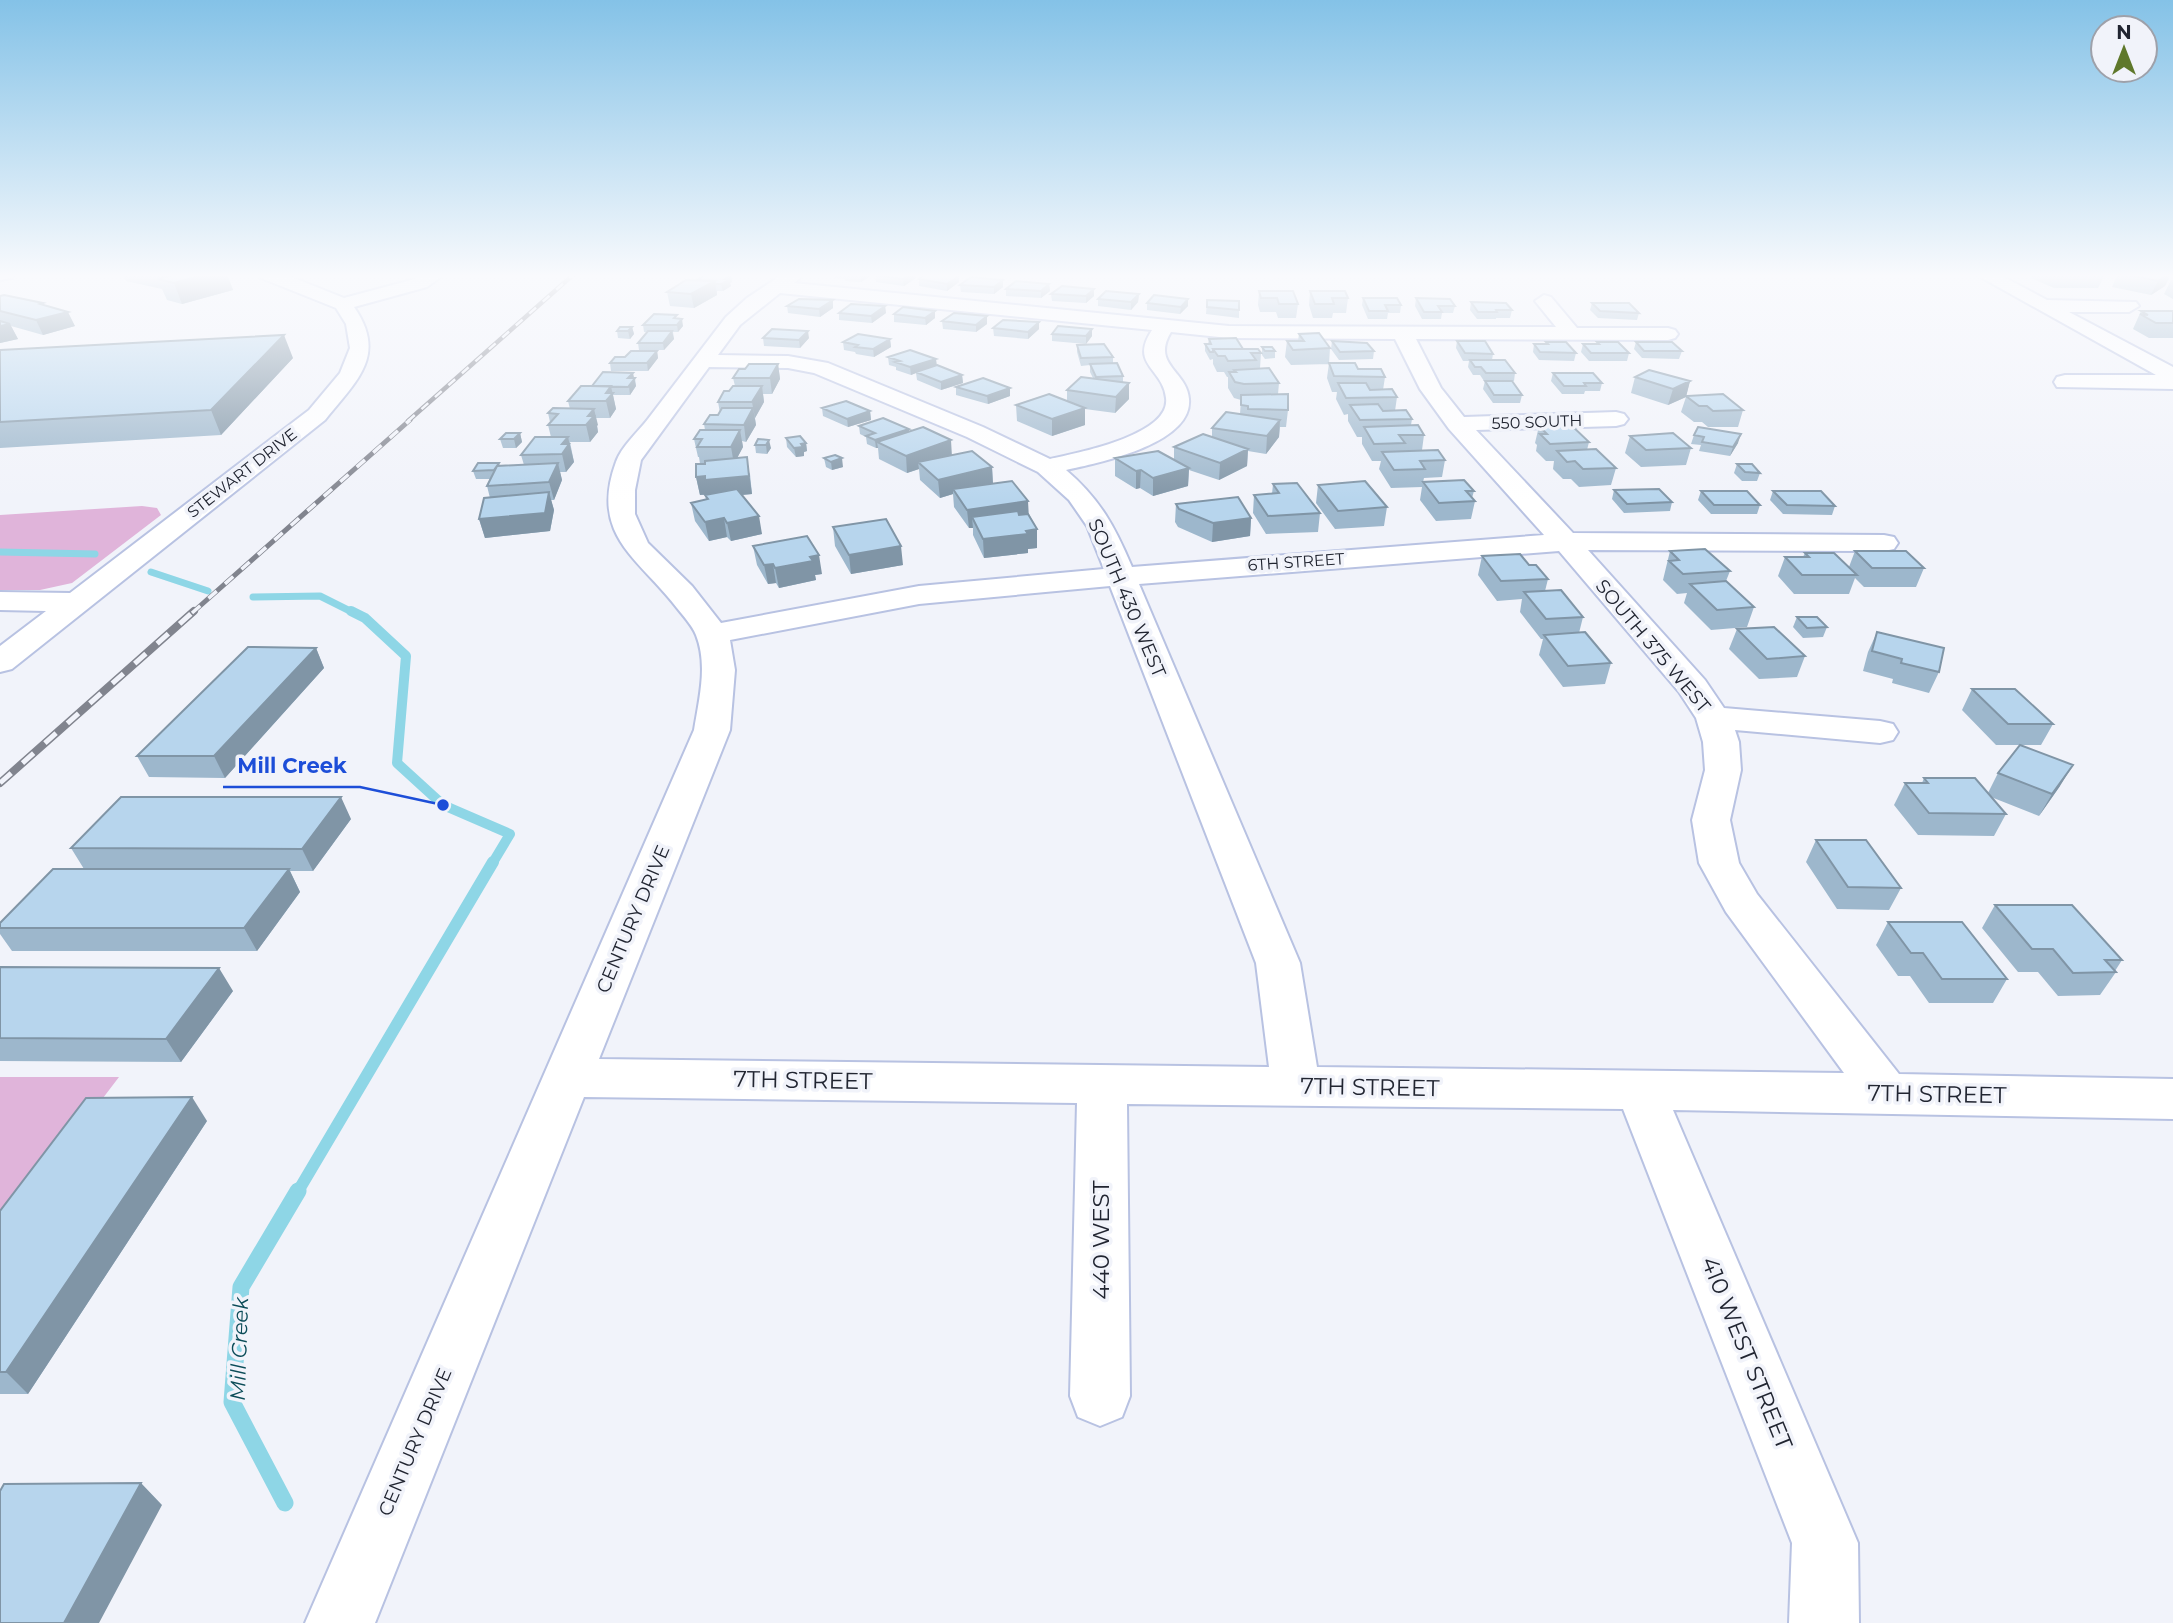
<svg xmlns="http://www.w3.org/2000/svg" width="2173" height="1623" font-family="Montserrat,sans-serif">
	<style>
		.green { fill: #e0b4da }
		.lines { fill: none; stroke-linecap: round; stroke-linejoin: round }
		.stream-far3 { stroke: #8ed6e6; stroke-width: 7 }
		.stream-far2 { stroke: #8ed6e6; stroke-width: 10 }
		.stream-far1 { stroke: #8ed6e6; stroke-width: 12 }
		.stream { stroke: #8ed6e6; stroke-width: 17 }
		.minor-casing { stroke: #b8c2e2; stroke-width: 4 }
		.minor { fill: #fff; fill-rule: evenodd }
		.rail-far2-casing { stroke: #81848e; stroke-width: 4.5 }
		.rail-far1-casing { stroke: #81848e; stroke-width: 5 }
		.rail-casing { stroke: #81848e; stroke-width: 8 }
		.rail-far2 { stroke: #f1f3fa; stroke-width: 2.5; stroke-dasharray: 9; stroke-linecap: butt }
		.rail-far1 { stroke: #f1f3fa; stroke-width: 3.5; stroke-dasharray: 11; stroke-linecap: butt }
		.rail { stroke: #f1f3fa; stroke-width: 5; stroke-dasharray: 15; stroke-linecap: butt }
		.wall { fill: #9db7cc }
		.shaded-wall { fill: #8095a6 }
		.building { fill: #b7d5ed; stroke: #8095a6; stroke-width: 2 }
		.labels { text-anchor: middle; dominant-baseline: central; stroke-width: 7; stroke-linejoin: round; paint-order: stroke }
		.far-street-label { font-size: 16px; fill: #212531; stroke: #f1f3fa }
		.street-label { font-size: 19px; fill: #212531; stroke: #f1f3fa }
		.water-label { font-size: 21px; font-style: italic; fill: #0b4c58; stroke: #f1f3fa }
		.near-street-label { font-size: 23px; fill: #212531; stroke: #f1f3fa }
		.leader { fill: none; stroke: #1d4ed8; stroke-width: 2.5 }
		.callout-dot { fill: #1d4ed8; stroke: #f1f3fa; stroke-width: 2.5 }
		.callout-label { font-size: 21px; text-anchor: middle; font-weight: bold; fill: #1d4ed8; stroke: #f1f3fa; stroke-width: 7; stroke-linejoin: round; paint-order: stroke }
	</style>
	<rect width="100%" height="100%" fill="#f1f3fa"/>
	<path class="green" d="M142,506L157,508L161,515L72,583L40,590H0V515Z
		M0,1077H119L0,1233Z"/>
	<g class="lines">
		<path class="stream-far3" d="M0,552L95,554
			M151,572L208,591
			M253,597L320,596L354,613"/>
		<path class="stream-far2" d="M351,611L365,618L406,656L397,763L443,805L510,834L492,864"/>
		<path class="stream-far1" d="M297,1193L493,862"/>
		<path class="stream" d="M285,1503L232,1402L241,1287L298,1191"/>
		<defs>
			<path id="minor" d="M0,274H15L12,278L0,280Z
				M258,274H284L344,298L415,279L423,274H445L427,287L354,307C388,356 356,381 325,420L12,669L0,672V646L46,611L0,610V592L70,593L309,410L340,373L350,348L346,324L336,308L261,278Z
				M783,274H805L794,283L1229,326L1556,327L1535,301L1544,295L1551,297L1577,328H1668L1675,330L1678,334L1675,338L1668,340L1416,339L1441,388L1464,417L1616,412L1624,414L1628,419L1624,424L1616,426L1476,430L1573,533L1884,535L1894,537L1898,543L1894,549L1884,551L1588,550L1705,680L1724,708L1880,721L1893,724L1898,732L1893,740L1880,743L1735,730L1739,742L1741,770L1730,820L1739,863L1757,894L1899,1074L2173,1079V1119L1673,1110L1858,1543L1859,1623H1789L1792,1543L1623,1109L1127,1104L1130,1396L1122,1417L1100,1426L1078,1417L1070,1396L1077,1103L584,1097L375,1623H305L694,730C699,699 708,665 696,635C692,625 684,617 677,608C639,558 589,536 616,462C621,447 638,432 648,419C674,385 700,351 726,317L747,298ZM780,293L1152,330C1129,365 1163,368 1166,398C1171,435 1078,453 1050,459L983,427L828,363L788,356L718,355L740,325ZM1171,332L1229,338L1395,339L1420,389L1449,429L1544,535L1132,567C1115,527 1100,499 1066,470C1098,463 1193,444 1189,399C1187,371 1151,365 1171,332ZM709,367L788,368L814,373L967,437L1038,472L1069,500L1087,526L1104,569L919,586L721,623L692,586L648,543L635,514V490L641,460ZM1559,551L1679,692L1696,718L1703,742L1705,770L1692,820L1699,863L1726,912L1844,1073L1317,1067L1300,963L1139,584ZM1110,586L1256,963L1269,1067L599,1059L730,730L735,670L730,640L919,604Z
				M1975,274H1998L2047,300L2136,302L2139,306L2129,312H2069L2173,367V389L2057,387L2054,382L2057,377L2065,375H2156Z"/>
		</defs>
		<use href="#minor" class="minor-casing"/>
		<use href="#minor" class="minor"/>
		<defs>
			<path id="rail-far2" d="M408,421L574,274"/>
			<path id="rail-far1" d="M192,613L410,420"/>
			<path id="rail" d="M0,783L194,611"/>
		</defs>
		<use href="#rail-far2" class="rail-far2-casing"/>
		<use href="#rail-far1" class="rail-far1-casing"/>
		<use href="#rail" class="rail-casing"/>
		<use href="#rail-far2" class="rail-far2"/>
		<use href="#rail-far1" class="rail-far1"/>
		<use href="#rail" class="rail"/>
	</g>
	<path class="wall" d="M123,274H227L233,290L182,304L167,300L162,289L126,281Z
		M707,274H739L736,276H731L732,282L730,283L731,286L723,291H717V295L694,308L670,306L667,292L697,280Z
		M835,274H874L861,282L845,281V279L835,278Z
		M2032,274H2105L2098,288H2054L2031,278Z
		M2118,274H2171L2165,286L2151,295L2112,287Z
		M875,275L916,278L904,286L876,282Z
		M959,276V282L947,291L919,286V279Z
		M1003,280V287L994,294L961,292L960,285Z
		M2171,280H2173V299L2164,294Z
		M1049,284L1050,291L1041,298L1006,296V289Z
		M1094,289V296L1086,303L1052,301L1051,294Z
		M1259,291L1298,304L1296,318H1278L1276,312H1260L1258,305Z
		M1310,291L1348,298L1346,313H1333L1332,318H1313L1309,305Z
		M1139,294L1138,302L1131,310L1098,306V299Z
		M0,296L43,303L44,305L75,326L43,335L11,326L18,339L0,343Z
		M1363,298L1401,305L1400,313H1388L1387,319H1368L1362,305Z
		M1416,298L1455,306L1453,313H1442L1441,319H1422L1415,306Z
		M833,300V308L820,317L788,313L787,306Z
		M1207,300L1239,301V318L1206,314Z
		M1471,302L1512,310L1510,318H1496V319H1477L1470,310Z
		M1147,303L1188,306L1180,314L1147,310Z
		M1592,303L1639,313L1637,320L1598,318L1590,310Z
		M885,306L886,313L872,323L839,320V313Z
		M2141,311H2173V338H2149L2133,329Z
		M894,314L935,318L926,325L894,322Z
		M678,319L683,326L678,332H673L674,339L664,350H639L638,343L647,332H644L643,325Z
		M942,321L987,324L976,332L943,329Z
		M1039,322V329L1028,339L994,336L993,328Z
		M632,327L634,334L630,339L618,338L617,331Z
		M1092,329V336L1086,344L1052,341V334Z
		M1299,334L1330,348L1329,364L1291,365L1285,357L1287,341H1298Z
		M763,338H809L800,348L764,346Z
		M890,339L891,347L874,357L856,354L855,352L844,350L843,342Z
		M1209,339L1243,349L1261,353L1260,368L1279,383L1278,394L1288,410L1286,427H1280L1279,437L1266,454L1248,451L1247,466L1219,480L1189,470L1188,486L1153,496L1140,488L1136,489L1115,476V458L1174,459V447L1212,437V428L1240,414L1241,400L1234,398L1228,388V377H1227L1224,372H1217L1213,364V359L1210,360L1205,351V344H1208Z
		M1332,341L1374,351L1373,359L1339,360L1331,349Z
		M1457,341L1493,354L1492,360L1515,373L1514,381H1484L1480,375H1473L1468,367L1469,361H1463L1456,348Z
		M1546,342L1576,353L1574,361L1539,360L1533,352L1534,344H1545Z
		M1597,342L1629,353L1627,361H1589L1581,352L1583,344H1597Z
		M1636,342L1682,351L1679,359L1642,358L1634,349Z
		M1077,345L1113,357V363L1123,376V382L1129,399L1115,413L1085,409V425L1052,436L1017,421L1016,405L1067,401V390L1093,378L1090,372V365L1081,366L1077,352Z
		M1262,347L1275,351V358L1265,359L1262,355Z
		M0,350L293,358L221,435L0,448Z
		M657,351L658,358L648,371H611L610,363L625,357Z
		M888,357L937,365L962,375L963,383L941,390L917,380L916,373L911,375L896,370V367L889,365Z
		M1329,363L1358,369L1385,377L1383,390L1397,397L1395,411L1412,419L1411,425L1424,435L1422,450L1445,460L1442,477L1424,478L1423,482L1474,491L1472,498L1475,501L1471,519L1436,521L1420,500L1422,487L1391,488L1379,469L1381,461H1372L1362,444V437H1357L1348,421V414L1344,415L1336,399L1337,392H1332L1327,378Z
		M778,364L780,379L772,394H763L764,402L755,418L756,425L746,442L742,441L743,447L737,458L750,474L752,494L742,495L762,534L731,541L727,537L709,541L695,521L691,503L706,500L705,495H708H700L696,477L700,464L699,457H698L694,439L705,430L704,424L718,415L720,413L718,402L735,386L733,378L745,369Z
		M1553,373L1602,383L1600,391H1585L1584,394H1562L1551,381Z
		M1635,377L1690,381L1686,396L1743,410L1738,427H1708L1702,422H1694L1681,412L1686,397L1668,405L1631,393Z
		M635,378L636,386L630,395H613L616,409L610,418H596L598,432L590,442H570L574,462L566,472H560L562,480L554,500H551L554,510L550,531L485,538L479,519L490,498L487,486L490,479H476L473,471L499,463L500,466L524,465L521,455L551,437L548,425L550,422L548,413L570,409L568,401L592,386Z
		M1485,381L1522,395L1520,403H1493L1483,389Z
		M956,387L1010,396L988,404L956,395Z
		M822,408L870,411L871,420L848,427L823,416Z
		M859,426L909,429V432L952,455L992,467L993,484L1029,514L1037,529V548L1028,549V553L984,558L973,535V528H969L954,507L953,494L940,498L920,480L919,469L907,473L879,459L878,448H876L867,444L866,437L860,434Z
		M1539,426L1589,442L1587,450L1616,468L1611,485L1579,487L1571,479H1563L1553,469L1554,461H1546L1536,451L1537,445L1535,443Z
		M520,433L522,442L516,448H503L500,439Z
		M1694,435L1738,443L1730,456L1699,451L1701,445L1691,444Z
		M1630,436L1691,448L1686,465L1641,467L1625,453Z
		M786,438L806,443L807,451L804,452V456L796,457L787,447Z
		M758,439L771,448L767,454L756,453L755,445Z
		M824,458L843,467L832,470L826,467Z
		M1737,464L1760,473L1757,481H1742L1734,473Z
		M1273,484L1320,513L1318,532L1266,534L1253,513L1254,495L1272,494Z
		M1318,485L1387,507L1384,526L1335,529L1316,503Z
		M1614,490L1672,502L1670,511L1624,513L1612,499Z
		M1701,491L1760,505L1757,514H1711L1698,500Z
		M1773,491L1835,506L1832,515L1783,514L1770,500Z
		M1176,504L1251,518L1250,536L1212,542L1178,527L1175,522Z
		M833,527L903,565L851,574L835,546Z
		M753,546L822,574L815,575L816,580L779,588L776,583L768,584L757,565Z
		M1670,551L1730,571L1726,581L1754,607L1747,627L1711,630L1684,603L1687,593L1677,594L1663,580Z
		M1855,551L1924,568L1916,587H1864L1855,578L1849,594H1794L1778,576L1785,557H1803L1805,553L1849,567Z
		M1482,556L1529,565L1548,579L1545,591L1583,617L1579,633L1611,663L1605,684L1563,687L1539,655L1543,639H1541L1520,612L1522,599L1497,601L1478,575Z
		M1797,617L1827,627L1823,637L1803,638L1793,627Z
		M1737,629L1805,656L1797,677L1759,679L1729,649Z
		M1877,632L1939,672L1929,693L1892,683L1893,679L1863,671L1868,652Z
		M316,648L324,668L225,778L149,777L137,756Z
		M1972,689L2053,724L2041,745H1996L1962,710Z
		M1998,773L2060,786L2039,816L1991,797L2006,814L1994,836L1918,835L1894,805L1905,783H1922L1924,778L1988,793Z
		M351,819L313,871H290L300,892L257,951H12L0,934V923L84,869L71,848Z
		M1816,840L1901,888L1889,910L1837,909L1806,862Z
		M1995,905L2122,960L2115,971L2116,972L2100,995L2058,996L2038,972H2018L1982,928Z
		M1888,922L2007,979L1993,1003H1929L1910,976H1898L1876,945Z
		M0,967L233,991L181,1062L0,1061Z
		M207,1121L28,1394H0V1211Z"/>
	<path class="shaded-wall" d="M206,274H227L233,290L182,304L174,283Z
		M862,274H874L861,282V275Z
		M911,274H916V278L904,286L903,279Z
		M2168,274H2171L2165,286L2151,295L2158,281Z
		M731,275L732,282L730,283L731,286L723,291L721,284L725,279Z
		M959,276V282L947,291V284Z
		M1003,280V287L994,294V287Z
		M715,281L717,295L694,308L691,294Z
		M1049,284L1050,291L1041,298V291Z
		M1094,289V296L1086,303V296Z
		M1139,294L1138,302L1131,310V302Z
		M1188,299V306L1180,314L1181,307Z
		M833,300V308L820,317L819,309Z
		M43,303L49,317L68,312L75,326L43,335L36,320L40,304Z
		M885,306L886,313L872,323L871,316Z
		M935,311V318L926,325L925,318Z
		M987,316V324L976,332V325Z
		M682,319L683,326L678,332L677,325Z
		M1039,322V329L1028,339V332Z
		M10,324L18,339L0,343V326Z
		M632,327L634,334L630,339L628,331Z
		M1092,329V336L1086,344V336Z
		M672,331L674,339L664,350L663,343Z
		M808,331L809,338L800,348L799,340Z
		M284,335L293,358L221,435L211,410Z
		M890,339L891,347L874,357L873,349Z
		M657,351L658,358L648,371L647,363Z
		M936,359L937,366L916,372V373L911,375L910,367Z
		M778,364L780,379L772,394L770,378Z
		M633,373L636,386L630,395L628,378Z
		M962,375L963,383L941,390V382Z
		M1690,381L1686,397L1668,405L1673,389Z
		M1129,383V399L1115,413L1116,397Z
		M611,386L616,409L610,418L606,401V393Z
		M762,386L764,402L755,418L752,402Z
		M1010,388V396L988,404L987,396Z
		M753,408L756,425L746,442L744,425Z
		M1085,408V425L1052,436V419Z
		M594,409L598,425L597,426L598,432L590,442L586,425L588,416Z
		M870,411L871,420L848,427L847,419Z
		M1280,420L1279,437L1266,454L1267,436Z
		M909,429L910,438L877,442L878,448H876L875,440Z
		M740,430L743,447L734,464L731,447Z
		M520,433L522,442L516,448L514,439Z
		M1741,434L1738,443L1730,456L1733,447Z
		M568,437L574,462L566,472L562,454V444Z
		M769,440L771,448L767,454L766,445Z
		M951,440L952,457L918,462L919,469L907,473L906,456Z
		M806,443L807,451L804,452V456L796,457L794,448L801,444Z
		M1248,449L1247,466L1219,480L1220,463Z
		M747,457L752,494L708,498V494L700,495L696,477Z
		M842,458L843,467L832,470L831,462Z
		M558,463L562,480L554,500L549,482Z
		M992,467L993,485L953,489V494L940,498L938,480Z
		M1189,468L1188,486L1153,496V478Z
		M1141,470L1140,488L1136,489V471Z
		M549,492L554,510L550,531L485,538L479,519Z
		M1028,501L1029,519L972,517L973,528H969L967,510Z
		M759,516L762,534L731,541L727,523Z
		M724,518L727,537L709,541L705,522Z
		M1251,518L1250,536L1212,542L1213,523Z
		M1037,529V548L1028,549V553L984,558L983,539Z
		M901,546L903,565L851,574L849,555Z
		M819,555L822,574L815,575L816,580L779,588L775,568L810,557Z
		M773,564L776,583L768,584L764,565Z
		M316,648L324,668L225,778L214,756Z
		M2073,765L2060,786L2039,816L2052,794Z
		M341,797L351,819L313,871L302,849Z
		M289,869L300,892L257,951L244,928Z
		M219,968L233,991L181,1062L166,1039Z
		M192,1097L207,1121L28,1394L6,1372Z
		M141,1483L162,1505L99,1623H64Z"/>
	<path class="building" d="M177,274H206L174,283L158,279Z
		M707,274H725L731,275L725,279H730L721,284H715V281L697,280Z
		M876,274H911L903,279L875,275Z
		M926,274H947L959,276L947,284L919,279Z
		M2124,274H2168L2158,281Z
		M971,277L1003,280L994,287L960,285Z
		M686,280L715,281L691,294L667,292Z
		M1016,281L1049,284L1041,291L1006,289Z
		M1062,286L1094,289L1086,296L1051,294Z
		M1106,291L1139,294L1131,302L1098,299Z
		M1259,291H1293L1298,304H1279L1277,298H1261Z
		M1310,291H1345L1348,298H1332L1334,304H1315Z
		M4,295L43,303L40,304L68,312L36,320L0,311V296Z
		M1154,295L1188,299L1181,307L1147,303Z
		M1363,298H1397L1401,305H1385L1388,311H1369Z
		M1416,298L1450,299L1455,306H1438L1442,312H1424Z
		M799,299L833,300L819,309L787,306Z
		M1207,300L1239,301V310L1207,307Z
		M1471,302L1506,303L1512,310H1496L1497,312H1478Z
		M1592,303H1629L1639,313L1600,311Z
		M851,304L885,306L871,316L839,313Z
		M903,307L935,311L925,318L894,314Z
		M2141,311H2173V323H2156L2140,314L2148,315Z
		M954,313L987,316L976,325L942,321Z
		M654,314L677,315L674,318L682,319L677,325H643Z
		M1003,320L1039,322L1028,332L993,328Z
		M0,321L10,324L0,326Z
		M1058,326L1092,329L1086,336L1052,334Z
		M620,327H632L628,331H617Z
		M772,329L808,331L799,340L763,338Z
		M648,331H672L663,343H638Z
		M1319,333L1330,348L1293,350L1287,341H1304L1299,334Z
		M858,334L890,339L873,349L855,347L858,345L843,342Z
		M284,335L211,410L0,422V350Z
		M1236,338L1243,349H1213V352H1210L1205,344H1211L1209,339Z
		M1332,341L1367,343L1374,351L1340,352Z
		M1457,341H1485L1493,354L1465,353Z
		M1546,342H1566L1576,353L1540,352L1534,344H1548Z
		M1597,342H1618L1629,353H1591L1583,344H1599Z
		M1636,342H1672L1682,351H1644Z
		M1104,344L1113,357L1081,358L1077,345Z
		M1262,347H1272L1275,351H1265Z
		M1213,349H1258L1261,353H1251L1256,360L1228,361L1225,356H1218Z
		M910,350L936,359L910,367L895,362L900,361L888,357Z
		M631,351H657L647,363H610L615,357H625Z
		M1470,360H1505L1515,373H1486L1481,367H1475Z
		M1117,363L1123,376L1096,377L1090,364Z
		M1329,363H1355L1358,369H1381L1385,377L1334,376Z
		M749,364H778L770,378H733L739,369H745Z
		M937,365L962,375L941,382L916,372Z
		M1269,368L1279,383L1244,384L1235,382L1229,372H1236L1234,370Z
		M1649,370L1690,381L1673,389L1635,377Z
		M603,372L633,373L628,378H635L628,387L592,386Z
		M1553,373H1593L1602,383H1584L1586,386H1564Z
		M1081,377L1129,383L1116,397L1067,390Z
		M983,378L1010,388L987,396L956,387Z
		M1485,381H1512L1522,395H1494Z
		M1338,383H1366L1370,390L1392,389L1397,397L1346,398Z
		M581,386H611L606,393H613L606,401H568Z
		M733,386H762L752,402H718L724,391H729Z
		M1049,394L1085,408L1052,419L1016,405Z
		M1288,394V410L1248,409V406L1241,405V395Z
		M1723,394L1743,410L1713,411L1707,406H1699L1686,396Z
		M846,401L870,411L847,419L822,408Z
		M1378,404L1383,411L1406,410L1412,419L1360,420L1350,405Z
		M553,408L594,409L588,416H594L586,425H548L558,414L548,413Z
		M722,408H753L744,425L704,424L710,415H718Z
		M1226,412L1280,420L1267,436L1212,428Z
		M883,418L909,429L875,440L866,436L875,433L859,426Z
		M1570,424L1589,442L1550,444L1540,434H1547L1539,426Z
		M1418,425L1424,435H1399L1405,443L1374,444L1364,427Z
		M923,427L951,440L906,456L877,442Z
		M1698,427L1741,434L1733,447L1702,442L1704,437L1694,435Z
		M700,430H740L731,447H697L702,439H694Z
		M506,433H520L514,439H500Z
		M1673,433L1691,448L1646,450L1630,436Z
		M1203,434L1248,449L1220,463L1174,447Z
		M800,436L806,443L801,444L803,447L794,448L786,438Z
		M535,437H568L562,444H569L562,454L521,455Z
		M758,439L769,440L766,445H755Z
		M1596,449L1616,468L1583,469L1575,461L1567,462L1557,451Z
		M1438,450L1445,460L1420,461L1425,469L1394,470L1382,452Z
		M972,451L992,467L938,480L918,462Z
		M1158,451L1189,468L1153,478L1141,470L1136,471L1115,458Z
		M835,455L842,458L831,462L824,458Z
		M747,457L749,476L705,480V476L696,477V464H705V461Z
		M478,463H499L494,470L473,471Z
		M558,463L549,482L487,486L497,466Z
		M1737,464H1752L1760,473L1745,472Z
		M1464,480L1474,491H1466L1475,501L1439,503L1423,482Z
		M1012,481L1028,501L967,510L953,489Z
		M1365,481L1387,507L1338,511L1318,485Z
		M1297,483L1320,513L1268,516L1254,495L1279,493L1273,484Z
		M737,489L759,516L727,523L724,518L705,522L691,503L708,499L705,495Z
		M1659,489L1672,502L1627,504L1614,490Z
		M1701,491H1747L1760,505H1714Z
		M1773,491H1821L1835,506L1787,505Z
		M549,492L545,513L479,519L484,498Z
		M1238,497L1251,518L1213,523L1179,509L1176,504Z
		M1018,511L1019,515L1028,514L1037,529L1026,531L1028,534L983,539L972,517Z
		M886,519L901,546L849,555L833,527Z
		M807,536L819,555L810,557L813,561L775,568L773,564L764,565L753,546Z
		M1705,549L1730,571L1683,574L1669,561L1679,560L1670,551Z
		M1855,551H1906L1924,568H1872Z
		M1805,553H1834L1857,575H1802L1785,557H1809Z
		M1520,554L1529,565H1536L1548,579L1501,581L1482,556Z
		M1726,581L1754,607L1717,610L1690,584Z
		M1561,590L1583,617L1546,619L1524,592Z
		M1797,617H1817L1827,627L1807,628Z
		M1774,627L1805,656L1767,659L1737,629Z
		M1585,632L1611,663L1568,666L1544,635Z
		M1877,632L1944,648L1939,672L1901,663L1902,659L1872,651Z
		M248,647L316,648L214,756H137Z
		M1972,689H2015L2053,724H2008Z
		M2020,745L2073,765L2052,794L1998,773Z
		M1924,778H1975L2006,814L1929,813L1905,783H1928Z
		M121,797H341L302,849L71,848Z
		M1816,840H1866L1901,888L1848,887Z
		M53,869H289L244,928H0V923Z
		M1995,905H2072L2122,960H2105L2116,972L2073,973L2053,949H2032Z
		M1888,922H1962L2007,979H1942L1923,953H1911Z
		M0,967L219,968L166,1039L0,1038Z
		M192,1097L6,1372H0V1211L86,1098Z
		M141,1483L64,1623H0V1491L4,1484Z"/>
	<linearGradient id="sky" x2="0" y2="1"><stop stop-color="#84c2e7"/><stop offset="0.55" stop-color="#f9fafd"/><stop offset="1" stop-color="#f9fafd" stop-opacity="0"/></linearGradient>
	<rect width="2173" height="502" fill="url(#sky)"/>
	<g class="labels">
		<g class="far-street-label">
			<text transform="translate(1537 422) rotate(-2)">550 SOUTH</text>
			<text transform="translate(242 473) rotate(-38)">STEWART DRIVE</text>
			<text transform="translate(1296 562) rotate(-4)">6TH STREET</text>
		</g>
		<g class="street-label">
			<text transform="translate(1127 598) rotate(67)">SOUTH 430 WEST</text>
			<text transform="translate(1653 646) rotate(50)">SOUTH 375 WEST</text>
			<text transform="translate(633 919) rotate(-67)">CENTURY DRIVE</text>
			<text transform="translate(415 1442) rotate(-67)">CENTURY DRIVE</text>
		</g>
		<g class="water-label">
			<text transform="translate(239 1349) rotate(-88)">Mill Creek</text>
		</g>
		<g class="near-street-label">
			<text transform="translate(803 1080) rotate(1)">7TH STREET</text>
			<text transform="translate(1370 1087) rotate(1)">7TH STREET</text>
			<text transform="translate(1937 1094) rotate(1)">7TH STREET</text>
			<text transform="translate(1101 1240) rotate(-90)">440 WEST</text>
			<text transform="translate(1747 1353) rotate(68)">410 WEST STREET</text>
		</g>
	</g>
	<path class="leader" d="M443 805L360 787H223"/>
	<circle class="callout-dot" cx="443" cy="805" r="7"/>
	<g class="callout-label">
		<text x="292" y="773">Mill Creek</text>
	</g>
	<g transform="translate(2124 49)"><circle r="33" fill="#f1f3fa" stroke="#9ea1aa" stroke-width="2"/>
	<path d="M0-5L12 26L0 18L-12 26Z" fill="#5f782b"/>
	<text y="-10" font-size="19" font-weight="bold" text-anchor="middle" fill="#212531">N</text>
	</g>
</svg>
